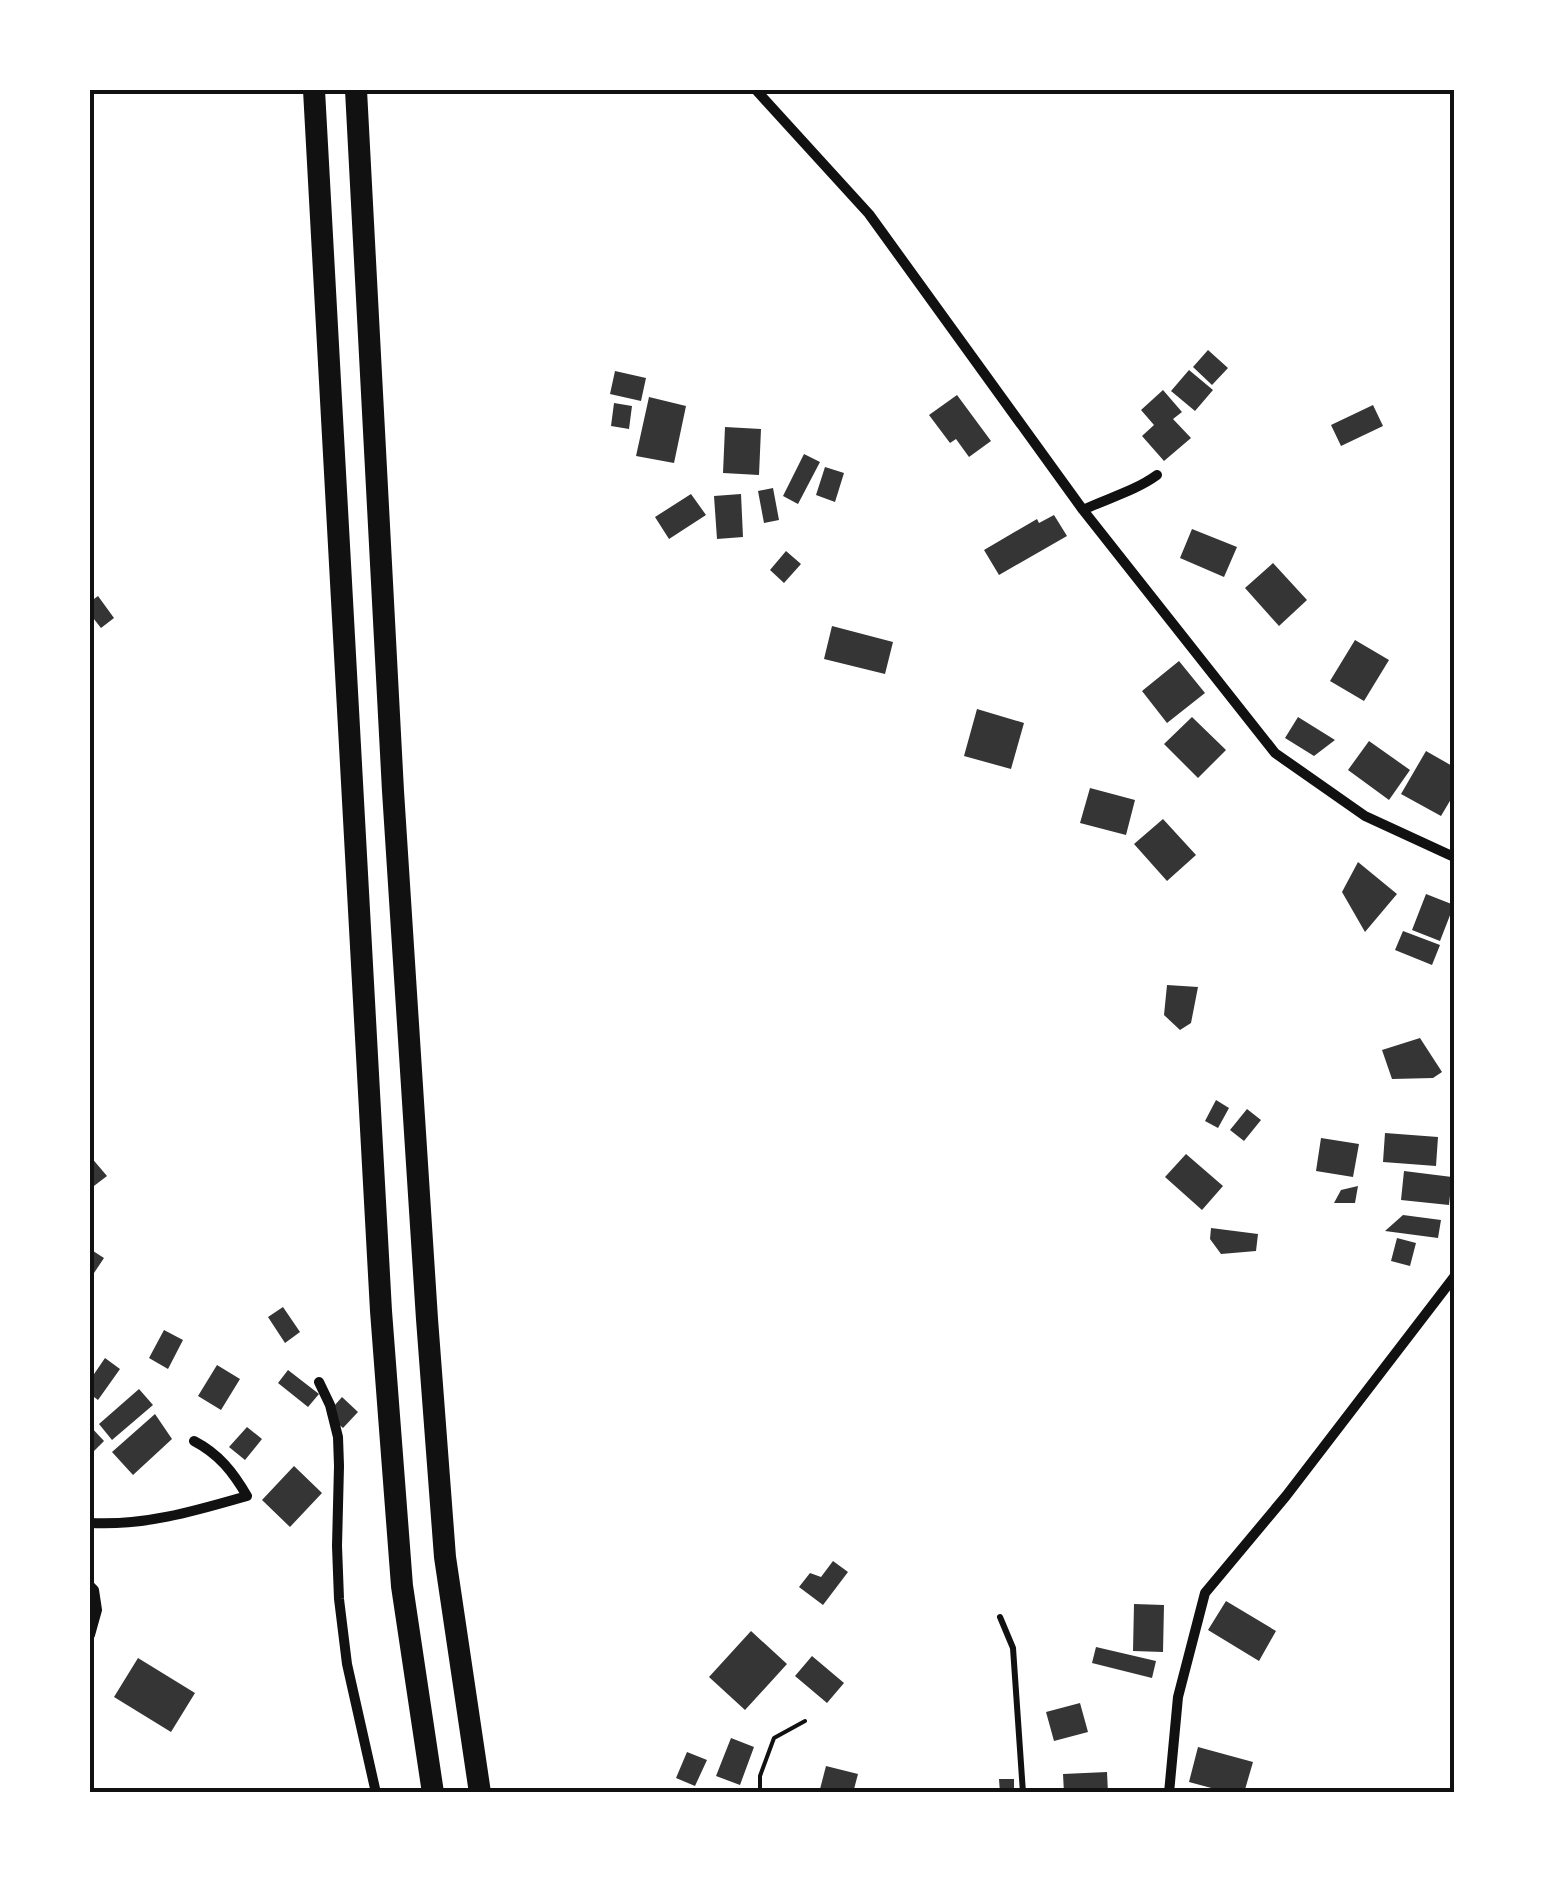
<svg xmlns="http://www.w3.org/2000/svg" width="1544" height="1883" font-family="Bitter,serif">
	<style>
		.building { fill: #353535 }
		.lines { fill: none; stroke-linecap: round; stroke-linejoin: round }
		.path { stroke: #111; stroke-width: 4 }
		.service { stroke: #111; stroke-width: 6 }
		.minor { stroke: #111; stroke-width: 10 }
		.motorway { stroke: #111; stroke-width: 22 }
		.neatline { fill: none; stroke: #111; stroke-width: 4 }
	</style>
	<rect width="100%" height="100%" fill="#fff"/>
	<path class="building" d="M1208,350L1228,368L1212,385L1193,367Z
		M1189,370L1213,390L1195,411L1171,391Z
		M615,371L646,378L641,401L610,394Z
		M1163,390L1182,412L1173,419L1191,438L1164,461L1142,436L1154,425L1141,410Z
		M957,395L991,441L969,457L956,439L950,443L929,415Z
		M649,397L686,406L674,463L636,456Z
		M614,403L632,406L629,429L611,426Z
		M1373,405L1383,426L1341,446L1331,425Z
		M725,427L761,429L759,475L723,473Z
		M804,454L820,462L798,504L783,496Z
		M825,467L844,473L835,502L816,495Z
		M773,488L779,520L764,523L758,491Z
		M691,494L706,515L669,539L655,517Z
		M741,494L743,537L717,539L714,496Z
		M1054,515L1067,536L999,575L984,550L1037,519L1039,523Z
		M1192,529L1237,547L1224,577L1180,558Z
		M786,551L801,564L784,583L770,570Z
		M1273,563L1307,600L1279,626L1245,588Z
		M98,596L114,618L101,628L90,614V602Z
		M832,626L893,642L885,674L824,659Z
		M1355,640L1389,660L1364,701L1330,681Z
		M1179,661L1205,693L1167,723L1142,691Z
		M977,709L1024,723L1011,769L964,756Z
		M1192,717L1226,750L1198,778L1164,744Z
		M1298,717L1335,740L1314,756L1285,738Z
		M1369,741L1410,770L1389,800L1348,770Z
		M1426,751L1454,767V794L1441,816L1401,794Z
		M1090,788L1135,800L1126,835L1080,823Z
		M1163,819L1196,855L1167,881L1134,844Z
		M1358,862L1397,894L1365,932L1342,892Z
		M1426,894L1454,905L1440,941L1412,930Z
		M1403,931L1440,945L1432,965L1395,950Z
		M1167,985L1198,987L1191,1023L1180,1030L1164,1015Z
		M1420,1038L1442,1072L1433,1078L1392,1079L1382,1050Z
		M1216,1100L1229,1108L1218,1128L1205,1121Z
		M1247,1109L1261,1120L1244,1141L1230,1130Z
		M1385,1133L1438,1137L1436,1166L1383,1162Z
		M1321,1138L1359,1144L1353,1177L1316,1171Z
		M1186,1154L1223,1186L1202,1210L1165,1177Z
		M90,1156L107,1176L90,1189Z
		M1404,1171L1452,1177L1449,1205L1401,1200Z
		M1358,1186L1355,1203H1334L1341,1190Z
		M1403,1215L1441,1220L1438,1238L1385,1231Z
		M1211,1228L1258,1234L1256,1251L1221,1254L1210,1239Z
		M1397,1238L1416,1243L1410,1266L1391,1261Z
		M90,1249L104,1258L90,1279Z
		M283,1307L300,1332L285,1343L268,1317Z
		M164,1330L183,1340L168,1369L149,1358Z
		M105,1358L120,1369L98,1400L90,1394V1380Z
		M217,1365L240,1379L221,1410L198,1396Z
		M288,1370L319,1394L308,1407L278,1383Z
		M139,1389L153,1405L112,1440L99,1424Z
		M342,1397L358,1412L343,1428L327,1414Z
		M155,1414L172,1439L133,1475L112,1452Z
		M90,1426L104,1441L90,1455Z
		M247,1427L262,1439L245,1460L229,1447Z
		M294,1466L322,1493L290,1527L262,1500Z
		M833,1561L848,1572L823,1605L799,1587L810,1573L821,1577Z
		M1226,1601L1276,1631L1259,1661L1208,1630Z
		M1134,1604L1164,1605L1163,1652L1133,1651Z
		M751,1631L787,1664L745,1710L709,1677Z
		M1096,1647L1156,1661L1152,1678L1092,1663Z
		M812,1656L844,1683L827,1703L795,1676Z
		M138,1658L195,1693L171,1732L114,1697Z
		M1080,1703L1088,1732L1054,1741L1046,1712Z
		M731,1738L754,1747L740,1785L716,1776Z
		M1198,1747L1253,1762L1244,1793H1230L1189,1782Z
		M687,1752L707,1760L695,1786L676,1778Z
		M826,1766L858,1774L853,1793H819Z
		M1107,1772L1108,1793H1064L1063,1774Z
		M999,1779H1014V1793H1000Z"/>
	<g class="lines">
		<path class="path" d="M760,1793V1776L774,1738L805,1721"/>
		<path class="service" d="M1000,1617L1013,1648L1023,1793"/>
		<path class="minor" d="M756,90L869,214L1083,510L1275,753L1365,816L1454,857
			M1083,510C1108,498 1135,491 1157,475
			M319,1382L330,1405L338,1437L339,1466L337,1546L339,1599L347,1664L376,1793
			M90,1523C145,1526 195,1511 247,1496C233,1472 219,1454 194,1441
			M90,1586L94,1590L97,1610L90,1635
			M1169,1793L1178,1697L1205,1593L1286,1496L1454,1277"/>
		<path class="motorway" d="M314,90L381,1311L402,1586L433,1793
			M356,90L393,791L427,1319L445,1557L480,1793"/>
	</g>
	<rect width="1544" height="1883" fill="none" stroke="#ffffff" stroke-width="185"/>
	<rect x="92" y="92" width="1360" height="1698" class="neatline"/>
</svg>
